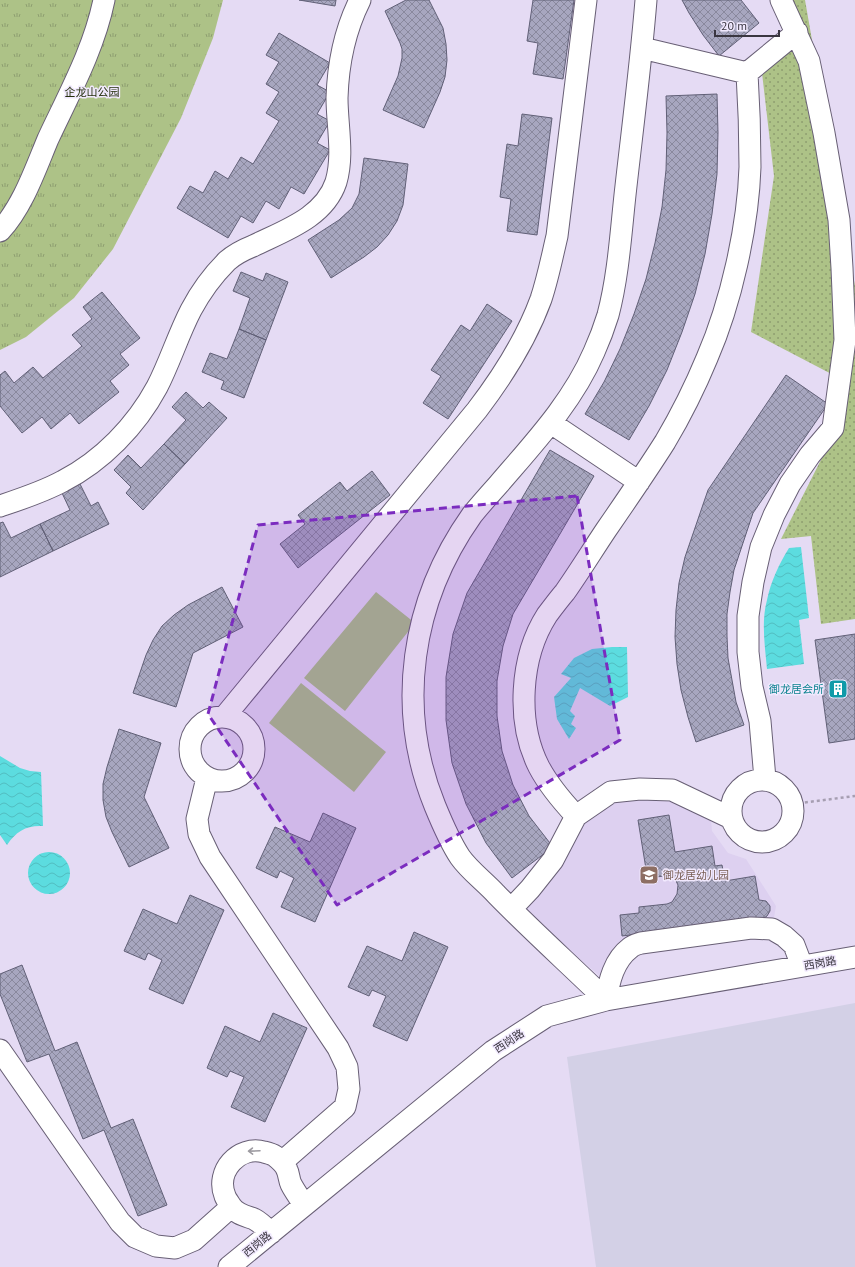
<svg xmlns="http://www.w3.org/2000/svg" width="855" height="1267" font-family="'PT Sans','Noto Sans SC',sans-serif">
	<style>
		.built { fill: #ddd0f0 }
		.industrial { fill: #d3d0e6 }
		.grass { fill: #adc287 }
		.park { fill: url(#park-tufts) }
		.garden { fill: url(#garden-dots) }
		.water { fill: url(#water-waves) }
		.building { fill: url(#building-cross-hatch); stroke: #616077 }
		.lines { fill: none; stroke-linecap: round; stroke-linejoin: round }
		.minor-casing { stroke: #685f75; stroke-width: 23 }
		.path { stroke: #a69eb1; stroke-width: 2.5; stroke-dasharray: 3 3; stroke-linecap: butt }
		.minor { stroke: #fff; stroke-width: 21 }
		.oneway { stroke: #9c9aa0 }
		.marked { fill: #7b2cbf; fill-opacity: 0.2; stroke: #7b2cbf; stroke-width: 3; stroke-dasharray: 8 5; stroke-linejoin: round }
		.labels { text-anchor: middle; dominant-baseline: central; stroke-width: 3; stroke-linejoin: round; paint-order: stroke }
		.park-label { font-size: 11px; fill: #25300d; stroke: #f1e9fe }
		.culture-label { font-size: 11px; fill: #0d838f; stroke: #f1e9fe; text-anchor: end }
		.education-label { font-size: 11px; fill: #785e54; stroke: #f1e9fe; text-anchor: start }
		.street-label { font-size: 11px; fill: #3a3640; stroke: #f1e9fe }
	</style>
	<defs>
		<pattern id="park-tufts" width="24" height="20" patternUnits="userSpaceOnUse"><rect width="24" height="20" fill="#adc287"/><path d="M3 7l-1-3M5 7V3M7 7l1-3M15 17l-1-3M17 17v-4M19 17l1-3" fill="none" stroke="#8e9e70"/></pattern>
		<pattern id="garden-dots" width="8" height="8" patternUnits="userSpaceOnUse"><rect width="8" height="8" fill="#adc287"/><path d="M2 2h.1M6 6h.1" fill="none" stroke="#8e9e70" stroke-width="1.8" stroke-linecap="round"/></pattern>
		<pattern id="water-waves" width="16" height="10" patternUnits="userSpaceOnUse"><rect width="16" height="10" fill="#5cdcdf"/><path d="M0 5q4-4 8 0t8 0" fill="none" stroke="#51bdc0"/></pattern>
		<pattern id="building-cross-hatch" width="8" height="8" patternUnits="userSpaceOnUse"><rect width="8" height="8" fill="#a7a6bf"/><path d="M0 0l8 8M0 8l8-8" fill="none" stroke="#89889d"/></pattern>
	</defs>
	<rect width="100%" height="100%" fill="#e5dbf4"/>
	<path class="built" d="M640,789L710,808L712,831L728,853L746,859L776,906L772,929L641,943L601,977L567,948L511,909L576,816Z"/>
	<path class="industrial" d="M855,1003V1267H596L567,1057Z"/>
	<path class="grass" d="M376,592L415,623L345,711L304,678Z
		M301,683L386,752L354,792L269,723Z"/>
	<path class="park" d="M0,0H223L213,38L181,118L113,249L74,298L26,337L0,350Z"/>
	<path class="garden" d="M771,0H805L855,286V619L821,624L811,536L781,539L837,428L841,379L751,332L774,176L762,73L791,45Z"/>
	<path class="water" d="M801,547L809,618L799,620L804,664L767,669C765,646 761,622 767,600C771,581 779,564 789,548Z
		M612,647H627L628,697L610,706L580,688L570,711L575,716L571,724L576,728L569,739L557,719L554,697L571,678L561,674L574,658L592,649Z
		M0,756L20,768L30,771L41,772L43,826C27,825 16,831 7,845L0,835Z
		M28 873a21 21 0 1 1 42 0a21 21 0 1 1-42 0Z"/>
	<path class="building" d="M299,0H336L335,6Z
		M406,0H429L443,28L446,44L447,60L445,77L440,92L424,128L383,110L398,76L402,58V49L400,43L385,11Z
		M533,0H574L563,79L533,74L538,43L527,41Z
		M682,0H741L759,23L719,56L703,35L689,13Z
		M279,33L330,63L317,85L330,92L317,114L330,121L317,143L330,150L304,194L291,187L279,209L266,201L253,223L241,216L228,238L177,208L190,186L203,193L215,171L228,179L241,157L253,164L279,121L266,113L279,92L266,84L279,62L266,55Z
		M717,94L718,133L717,174L712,214L705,254L695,294L682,332L667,370L649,406L629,440L585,414L604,382L620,349L634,314L646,279L655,243L662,207L666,170L667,133L666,96Z
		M522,114L552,118L537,235L507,231L511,199L500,197L507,144L518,146Z
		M364,158L408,164L403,205L397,221L388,235L377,247L364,257L331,278L308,240L339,220L352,208L359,194Z
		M241,272L263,281L266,273L288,282L266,340L239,329L250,298L233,291Z
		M102,292L140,338L120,354L129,365L110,381L119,392L79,424L70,413L51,429L42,417L22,433L0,406V375L5,371L14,383L33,367L43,378L82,346L72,335L92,319L83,307Z
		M487,304L512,321L448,419L423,403L441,376L431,370L461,325L470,331Z
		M239,329L266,340L244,398L221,389L224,381L202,372L210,353L227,359Z
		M786,375L828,404L753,513L734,570L730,592L727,614V636L728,658L736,702L744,725L696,742L688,717L681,690L677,664L675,637L676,610L679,583L685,557L708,490Z
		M186,392L203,408L209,402L227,418L185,464L164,444L186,420L172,407Z
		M164,444L185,464L143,510L126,493L131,487L114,470L128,455L141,468Z
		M550,450L594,476L513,614L503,646L497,681V716L502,751L513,785L529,816L553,847L512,878L486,843L466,804L452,763L446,720V677L453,634L467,593Z
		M372,471L390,495L298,568L280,544L305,524L298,515L340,482L347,491Z
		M80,484L91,506L98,502L109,524L53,551L40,524L70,510L62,493Z
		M3,522L11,538L40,524L53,551L0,577V523Z
		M222,587L243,627L193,653L176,707L133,693L146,655L153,640L162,626L174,615L188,605Z
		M855,634V739L829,743L815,640Z
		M119,729L161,743L144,797L169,848L129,867L112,832L106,817L103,800V784L107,767Z
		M323,813L356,828L315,922L281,907L294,878L280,871L277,878L256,868L275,827L310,842Z
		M669,815L675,852L712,846L715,866L722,865L725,881L755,876L759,900L766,901L770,906V911L767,916L764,918L622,936L620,915L639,913V907L667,904L672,902L677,894L678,885L676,881L672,877L669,875L657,877L656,867L646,869L638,820Z
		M190,895L224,910L183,1004L149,989L162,960L148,953L145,960L124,951L143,909L177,924Z
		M414,932L448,947L407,1041L373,1026L386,996L372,990L369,996L348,987L367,946L402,961Z
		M22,965L55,1051L77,1042L111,1128L133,1119L167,1205L138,1216L104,1130L83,1139L49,1054L27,1062L0,994V974Z
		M273,1013L307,1028L265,1122L231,1107L244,1077L230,1071L227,1077L207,1068L225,1026L260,1042Z"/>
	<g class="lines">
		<defs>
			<path id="minor" d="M642,48L747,73
				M0,231C23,206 35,170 48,139C69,94 94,49 104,0
				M551,423L639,482
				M0,506C21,499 43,492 63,481C102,461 136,426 157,387C170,362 178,335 191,310C201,291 212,276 227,261C235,254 243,250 253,246C283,231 324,218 336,182C344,155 337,125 337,98C338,64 345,30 360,0
				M225,716L477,410C503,376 526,340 541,299C548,278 552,257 557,236L586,0
				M190 749a32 32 0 1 1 64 0a32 32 0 1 1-64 0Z
				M207,778L197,819L199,834L210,857L338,1048L347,1067L349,1089L345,1107L282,1162
				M765,779L760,721L752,687L748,652V616L753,582L761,547L774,515L790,484L810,455L833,428L845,340L842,268L839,220L824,133L809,61L781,0
				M731 811a31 31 0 1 1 62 0a31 31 0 1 1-62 0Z
				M576,816C562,801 549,786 539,767C516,722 520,657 547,615C553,607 559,599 565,592C579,572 592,551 606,530C626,501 646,472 665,442C681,415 695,387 707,358C731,303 748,227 750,167C750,135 749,104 747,73L797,32
				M511,909L530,889L553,860L576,816L611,792L640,789L672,790L731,818
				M606,1000C569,964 531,930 496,894C485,882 469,870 460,857C450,842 442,823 435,806C395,708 411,601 472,515C480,505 489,495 498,485C533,444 572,403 594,352C599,341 604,328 608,315C619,273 621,229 626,186C633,124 641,62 646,0
				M606,1000C609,981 614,960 630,948C633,945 638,944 641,943L751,928L772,929L784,936L794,945L802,966
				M0,1050L120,1222L135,1237L156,1246L175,1248L194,1240L231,1207
				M271,1233C266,1228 260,1222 254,1219C246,1216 236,1214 231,1206C229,1203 226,1199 225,1196C215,1171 239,1145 264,1152C268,1153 272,1154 275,1156C280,1160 285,1164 287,1170C289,1174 289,1180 291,1184C295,1192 300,1198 304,1205
				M229,1267L493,1051L547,1016L606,1000L855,957"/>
		</defs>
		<use href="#minor" class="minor-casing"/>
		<path class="path" d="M793,804L855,796"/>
		<use href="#minor" class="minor"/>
	</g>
	<defs><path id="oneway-shaft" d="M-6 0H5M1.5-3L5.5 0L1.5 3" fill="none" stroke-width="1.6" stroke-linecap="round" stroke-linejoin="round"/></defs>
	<use class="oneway" href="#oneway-shaft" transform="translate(254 1151) rotate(178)"/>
	<path class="marked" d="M577,496L620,740L337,905L208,714L258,525Z"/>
	<defs>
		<symbol id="building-square" viewBox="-11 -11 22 22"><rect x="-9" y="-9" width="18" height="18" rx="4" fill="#0f9aa8" stroke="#f1e9fe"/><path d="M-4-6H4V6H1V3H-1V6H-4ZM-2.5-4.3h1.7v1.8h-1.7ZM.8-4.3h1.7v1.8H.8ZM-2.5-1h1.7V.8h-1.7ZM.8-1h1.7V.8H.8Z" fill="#fff"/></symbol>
		<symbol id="school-square" viewBox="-11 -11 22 22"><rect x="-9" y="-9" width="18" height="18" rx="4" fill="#8d6e63" stroke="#f1e9fe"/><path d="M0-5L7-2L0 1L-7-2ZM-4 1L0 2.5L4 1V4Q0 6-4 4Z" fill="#fff"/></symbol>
	</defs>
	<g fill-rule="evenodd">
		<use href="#building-square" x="827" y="678" width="22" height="22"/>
		<use href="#school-square" x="638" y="864" width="22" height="22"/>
	</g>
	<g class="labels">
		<g class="park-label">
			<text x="92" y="92">企龙山公园</text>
		</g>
		<g class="culture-label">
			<text x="824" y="689">御龙居会所</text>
		</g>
		<g class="education-label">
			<text x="663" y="875">御龙居幼儿园</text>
		</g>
		<g class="street-label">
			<text transform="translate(820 963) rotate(-10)">西岗路</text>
			<text transform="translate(509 1041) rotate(-33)">西岗路</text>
			<text transform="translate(257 1244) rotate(-39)">西岗路</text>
		</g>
	</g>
	<path d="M715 30v6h64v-6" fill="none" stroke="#3a3640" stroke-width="2"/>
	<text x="721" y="30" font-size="12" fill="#3a3640" stroke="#f1e9fe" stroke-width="3" paint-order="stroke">20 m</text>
</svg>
